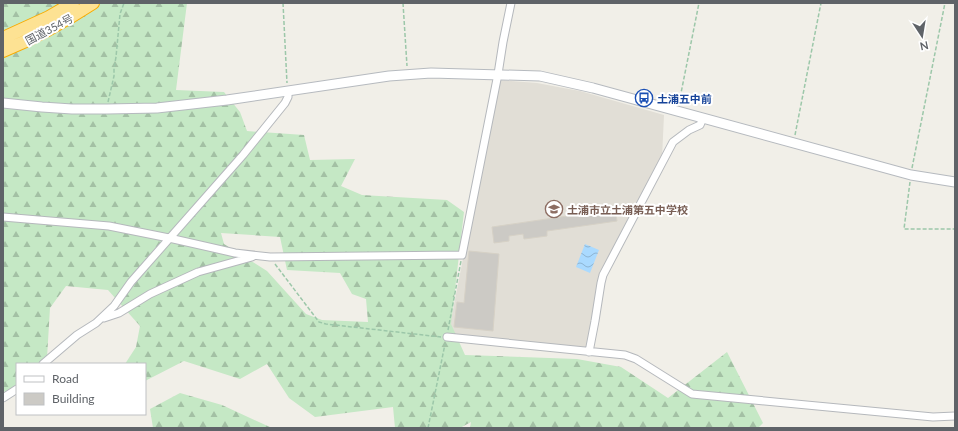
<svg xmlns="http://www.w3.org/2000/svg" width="958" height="431" font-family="Lato,'Noto Sans JP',sans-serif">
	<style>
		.education { fill: #e1ded6 }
		.forest { fill: url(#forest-firs); fill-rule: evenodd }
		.water { fill: url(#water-waves) }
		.building { fill: #cccac5; stroke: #d6d1c6 }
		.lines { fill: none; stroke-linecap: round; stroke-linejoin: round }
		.street-casing { stroke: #b5b8bc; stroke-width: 9 }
		.secondary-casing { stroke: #b6babf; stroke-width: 11 }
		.highway-casing { stroke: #f9ab00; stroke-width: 14 }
		.path { stroke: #9cc7a9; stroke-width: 1.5; stroke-dasharray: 4 2; stroke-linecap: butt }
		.street { stroke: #fff; stroke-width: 7 }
		.secondary { stroke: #fff; stroke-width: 9 }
		.highway { stroke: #fde293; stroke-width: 12 }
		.labels { text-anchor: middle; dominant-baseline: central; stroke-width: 4; stroke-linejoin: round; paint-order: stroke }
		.street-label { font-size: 11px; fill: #5f6368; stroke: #fff }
		.transit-label { font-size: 11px; font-weight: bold; fill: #164399; stroke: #fff; text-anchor: start }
		.education-label { font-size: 11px; font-weight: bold; fill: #785e54; stroke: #fff; text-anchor: start }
	</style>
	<defs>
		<pattern id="forest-firs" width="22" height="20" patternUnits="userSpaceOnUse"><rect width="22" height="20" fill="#c5e8c5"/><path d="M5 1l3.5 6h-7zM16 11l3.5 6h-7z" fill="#a3c0a4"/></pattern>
		<pattern id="water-waves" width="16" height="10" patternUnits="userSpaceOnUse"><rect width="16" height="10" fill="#aadaff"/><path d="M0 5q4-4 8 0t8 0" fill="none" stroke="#8eb4d2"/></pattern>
	</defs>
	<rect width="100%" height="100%" fill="#f1efe8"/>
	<path class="education" d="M498,80L537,83L558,87L580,91L664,115L662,158L599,276L587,344L585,347L451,335L449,330Z"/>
	<path class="forest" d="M3,3H187L176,90L224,92L240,112L247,131L304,135L310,160L355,159L341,186L362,195L447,200L464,212L451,324L465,355L577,359L621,367L668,398L727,352L763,423L758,428H470L471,422L460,428H395L393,407L315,417L289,398L267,364L240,379L184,361L145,381V364H125L136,347L140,326L108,290L66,286L50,308L47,358L40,364H17V385L12,390L3,392ZM221,233L280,237L287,270L340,273L352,294L366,299L368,322L322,320L306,314L267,271L224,244Z
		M180,393L222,405L272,428H153L150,409Z"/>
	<path class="water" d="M585,244L599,250L590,273L576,267Z"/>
	<path class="building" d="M615,209L617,221L547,231V236L524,239L523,234L509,236V241L494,243L492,227Z
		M469,251L499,254L493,331L454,327L457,302L464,303Z"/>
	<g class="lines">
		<defs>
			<path id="street" d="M3,217L109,226L169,238L235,253L270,257L462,255L498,74L503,42L511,3
				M104,318L119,313L150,294L198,272L252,257
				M447,337L625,355L636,359L692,394L933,417L955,416
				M589,352L595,321L601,283L603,275L673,142L689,130L700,125L703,118
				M43,364L77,335L96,323L114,306L131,282L243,155L285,103L288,97V91
				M3,398L17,389"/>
			<path id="secondary" d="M3,103L42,107L72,109H107L157,108L227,100L389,76L431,73L540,76L593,88L911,175L955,182"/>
			<path id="highway" d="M3,38L49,17L73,3
				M3,51C35,38 64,22 93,3"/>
		</defs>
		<use href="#street" class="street-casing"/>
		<use href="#secondary" class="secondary-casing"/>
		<use href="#highway" class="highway-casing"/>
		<path class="path" d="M283,3L287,83
			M403,3L407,66
			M108,102L114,76V68L116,57L120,14L124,3
			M679,103L699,3
			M795,135L821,3
			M912,168L945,3
			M910,182L904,229H955
			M275,264L319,322L326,324L441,337
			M448,330L461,261
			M428,428L445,344"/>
		<use href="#street" class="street"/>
		<use href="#secondary" class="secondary"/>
		<use href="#highway" class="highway"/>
	</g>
	<defs>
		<symbol id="bus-ring" viewBox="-11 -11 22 22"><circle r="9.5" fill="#fff" stroke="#1a4fb4" stroke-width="1.5"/><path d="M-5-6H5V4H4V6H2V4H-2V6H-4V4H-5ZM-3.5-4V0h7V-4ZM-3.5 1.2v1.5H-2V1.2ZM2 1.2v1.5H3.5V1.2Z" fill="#1a4fb4"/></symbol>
		<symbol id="school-ring" viewBox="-11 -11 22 22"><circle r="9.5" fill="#fff" stroke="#8d6e63" stroke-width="1.5"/><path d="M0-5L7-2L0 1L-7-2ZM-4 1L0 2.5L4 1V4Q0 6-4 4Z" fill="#8d6e63"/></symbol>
	</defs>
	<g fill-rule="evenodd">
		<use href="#bus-ring" x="634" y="88" width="20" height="20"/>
		<use href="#school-ring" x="544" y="199" width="20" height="20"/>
	</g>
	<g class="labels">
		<g class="street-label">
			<text transform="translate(49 29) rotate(-28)">国道354号</text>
		</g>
		<g class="transit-label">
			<text x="657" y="98">土浦五中前</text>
		</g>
		<g class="education-label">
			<text x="567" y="209">土浦市立土浦第五中学校</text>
		</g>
	</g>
	<rect width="958" height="431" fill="none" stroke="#5f6368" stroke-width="8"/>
	<rect x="16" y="363" width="130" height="52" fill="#ffffff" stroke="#bfc1c3"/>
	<rect x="24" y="376" width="20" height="6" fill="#ffffff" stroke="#bfc1c3"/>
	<text x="52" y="383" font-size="12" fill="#5f6368">Road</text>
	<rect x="24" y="393" width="20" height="12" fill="#cccac5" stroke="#bfc1c3"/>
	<text x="52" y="403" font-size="12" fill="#5f6368">Building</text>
	<g transform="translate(922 36) rotate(168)" stroke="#ffffff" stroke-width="3" paint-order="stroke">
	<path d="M0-3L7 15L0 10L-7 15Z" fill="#5f6368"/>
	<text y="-6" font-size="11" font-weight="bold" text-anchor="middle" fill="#5f6368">N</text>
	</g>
</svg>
